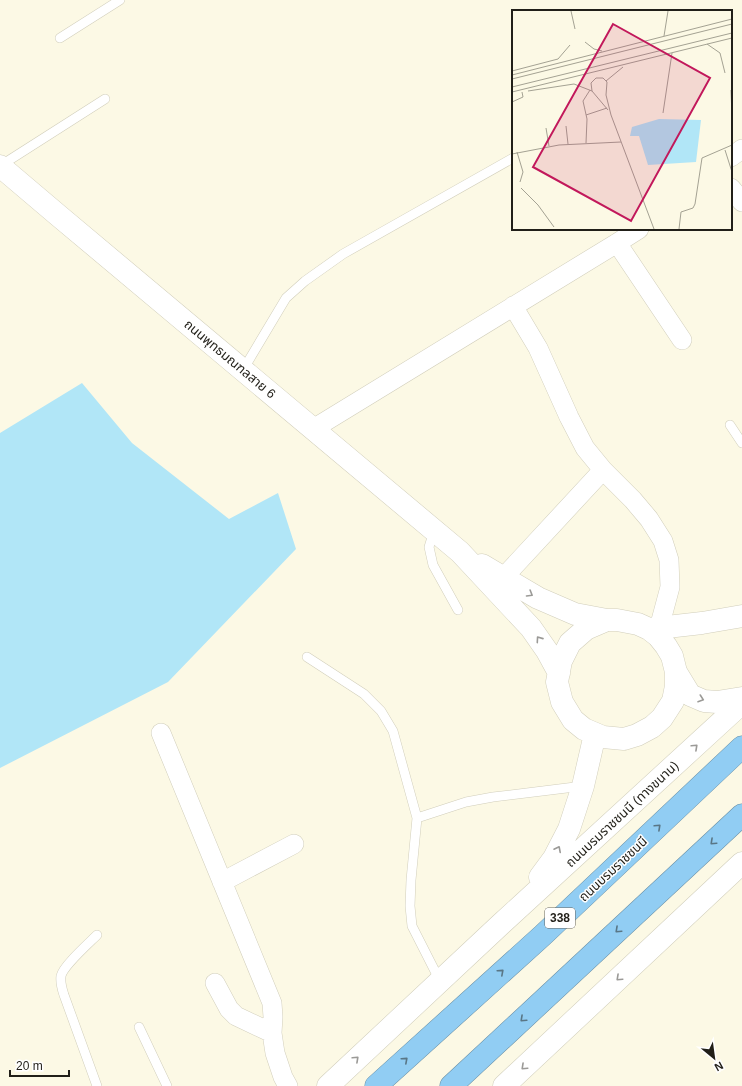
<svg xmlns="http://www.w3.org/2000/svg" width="742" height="1086" font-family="Arial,'Noto Sans Thai',sans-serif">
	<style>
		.water { fill: #b1e6f7 }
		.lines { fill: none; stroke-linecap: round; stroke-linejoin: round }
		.lane-casing { stroke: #d1cebb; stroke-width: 10 }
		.street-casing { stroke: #d1cebb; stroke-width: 20 }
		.secondary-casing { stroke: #d1cebb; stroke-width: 23 }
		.highway-casing { stroke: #6a90a6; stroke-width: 23 }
		.lane { stroke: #fff; stroke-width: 9 }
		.street { stroke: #fff; stroke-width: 19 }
		.secondary { stroke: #fff; stroke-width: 22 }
		.highway { stroke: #91cdf3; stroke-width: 22 }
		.oneway { stroke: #9b9a97 }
		.oneway2 { stroke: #597686 }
		.labels { text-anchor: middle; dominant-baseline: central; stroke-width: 3; stroke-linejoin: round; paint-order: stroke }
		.shield { fill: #fff; stroke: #64625d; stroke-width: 1 }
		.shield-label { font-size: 12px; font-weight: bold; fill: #211f18 }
		.street-label { font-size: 13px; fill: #211f18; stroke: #fff }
		.inset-road { fill: none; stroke: #a4a293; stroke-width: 1 }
		.view { fill: #c2185b; fill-opacity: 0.15; stroke: #c2185b; stroke-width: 2 }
		.inset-edge { fill: none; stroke: #211f18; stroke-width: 2 }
	</style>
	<rect width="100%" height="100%" fill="#fcf9e5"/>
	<path class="water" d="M82,383L132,443L229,519L278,493L296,549L168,682L0,768V433Z"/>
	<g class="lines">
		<defs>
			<path id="lane" d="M60,38L120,0
				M0,166L105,99
				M243,370L286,298L305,281L343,254L513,158
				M730,425L742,443
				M434,531L429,547L433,565L458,610
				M307,657L364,694L381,711L393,731L417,818L411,880L410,906L412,926L440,981
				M417,818L466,802L493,797L583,786
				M97,935C89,943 63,966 61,976C60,983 62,989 64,995L97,1086
				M139,1027L167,1086"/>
			<path id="street" d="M731,157L742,149
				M731,188L742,202
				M617,243L682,340
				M513,306L538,348L569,417L585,448L603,470L633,500L649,519L663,541L669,560L670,587L659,628
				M313,429L617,243L639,229
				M503,578L603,470
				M161,733L272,1003L273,1017L272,1033L275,1053L283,1077L288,1086
				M222,882L294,844
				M215,983L229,1009L236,1016L272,1033"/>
			<path id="secondary" d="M0,166L59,216L460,552L531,628L547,651L559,673
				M482,565L538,598L575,614L607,620H617L638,624L649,629L658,636L666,646L672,656L676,672V686L673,701L662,718L652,727L637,735L624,739L603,737L584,729L573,720L562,702L557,682L561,661L570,643L586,629L607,620
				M649,629L702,623L742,616
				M676,672L690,695L704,701L717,702L742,698
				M540,877L554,858L569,829L583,786L595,734
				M328,1086L501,924L742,703
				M504,1086L742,863"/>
			<path id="highway" d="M376,1086L543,935L742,747
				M451,1086L742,815"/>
		</defs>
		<use href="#lane" class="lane-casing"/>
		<use href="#street" class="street-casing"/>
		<use href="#secondary" class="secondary-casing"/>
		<use href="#highway" class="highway-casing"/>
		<use href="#lane" class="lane"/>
		<use href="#street" class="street"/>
		<use href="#secondary" class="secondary"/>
		<use href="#highway" class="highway"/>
	</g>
	<defs><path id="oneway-chevron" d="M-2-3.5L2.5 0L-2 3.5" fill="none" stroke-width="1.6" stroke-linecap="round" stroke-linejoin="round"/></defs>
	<g class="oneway">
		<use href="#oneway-chevron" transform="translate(530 594) rotate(31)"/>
		<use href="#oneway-chevron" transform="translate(539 639) rotate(-125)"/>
		<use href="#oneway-chevron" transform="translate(701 699) rotate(19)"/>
		<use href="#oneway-chevron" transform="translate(695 747) rotate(-43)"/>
		<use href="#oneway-chevron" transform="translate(558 849) rotate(-63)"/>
		<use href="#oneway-chevron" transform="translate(619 978) rotate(137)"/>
		<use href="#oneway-chevron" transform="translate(356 1059) rotate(-43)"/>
		<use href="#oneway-chevron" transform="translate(524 1067) rotate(137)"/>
	</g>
	<g class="oneway2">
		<use href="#oneway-chevron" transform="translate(658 827) rotate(-43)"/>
		<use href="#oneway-chevron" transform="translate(713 842) rotate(137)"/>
		<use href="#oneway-chevron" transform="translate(618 930) rotate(137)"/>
		<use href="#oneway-chevron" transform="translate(501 972) rotate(-42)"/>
		<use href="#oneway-chevron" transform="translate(523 1019) rotate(137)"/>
		<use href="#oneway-chevron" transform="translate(405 1060) rotate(-42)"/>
	</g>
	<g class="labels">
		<rect class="shield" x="545" y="908" width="30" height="20" rx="3"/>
		<g class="shield-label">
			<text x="560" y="918">338</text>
		</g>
		<g class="street-label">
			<text transform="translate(230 359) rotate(40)">ถนนพุทธมณฑลสาย 6</text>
			<text transform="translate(622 814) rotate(-43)">ถนนบรมราชชนนี (ทางขนาน)</text>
			<text transform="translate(613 869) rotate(-43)">ถนนบรมราชชนนี</text>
		</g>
	</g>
	<g transform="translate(512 10)">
		<rect width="220" height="220" fill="#fcf9e5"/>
		<path d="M147,109L189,110L184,152L136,155L127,126H118L120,117Z" fill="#b1e6f7"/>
		<path class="inset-road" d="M59,1L63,19M152,26L156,1M73,32L82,39L90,41M195,34L208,43L213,63M0,61L46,49L58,35M0,65L220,9M0,69L220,14M94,71L111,57M0,77L220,23M219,80L220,107M16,81L62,74L80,81L96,100M80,81L79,73L84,68H91L95,72L94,85L99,105L142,219M0,82L220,28M0,92L11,87L10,82M151,103L160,43M74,105L95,98M54,116L56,134M34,118L37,136M74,133L75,109L71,91L78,80M213,140L220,162M5,142L11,162L8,172M0,144L47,135L109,132M9,178L26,195L42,217M167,219L169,202L181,198L183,194L190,148L220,135"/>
		<path class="view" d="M101,14L198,68L119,211L21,157Z"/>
		<rect width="220" height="220" class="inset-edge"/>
	</g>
	<g transform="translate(714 1058) rotate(151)" stroke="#ffffff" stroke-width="3" paint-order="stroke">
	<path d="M0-3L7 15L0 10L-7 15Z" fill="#211f18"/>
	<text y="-6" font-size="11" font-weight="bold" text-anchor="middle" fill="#211f18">N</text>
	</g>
	<path d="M10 1070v6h59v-6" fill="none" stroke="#211f18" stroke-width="2"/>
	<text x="16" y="1070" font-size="12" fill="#211f18" stroke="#ffffff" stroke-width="3" paint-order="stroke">20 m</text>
</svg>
